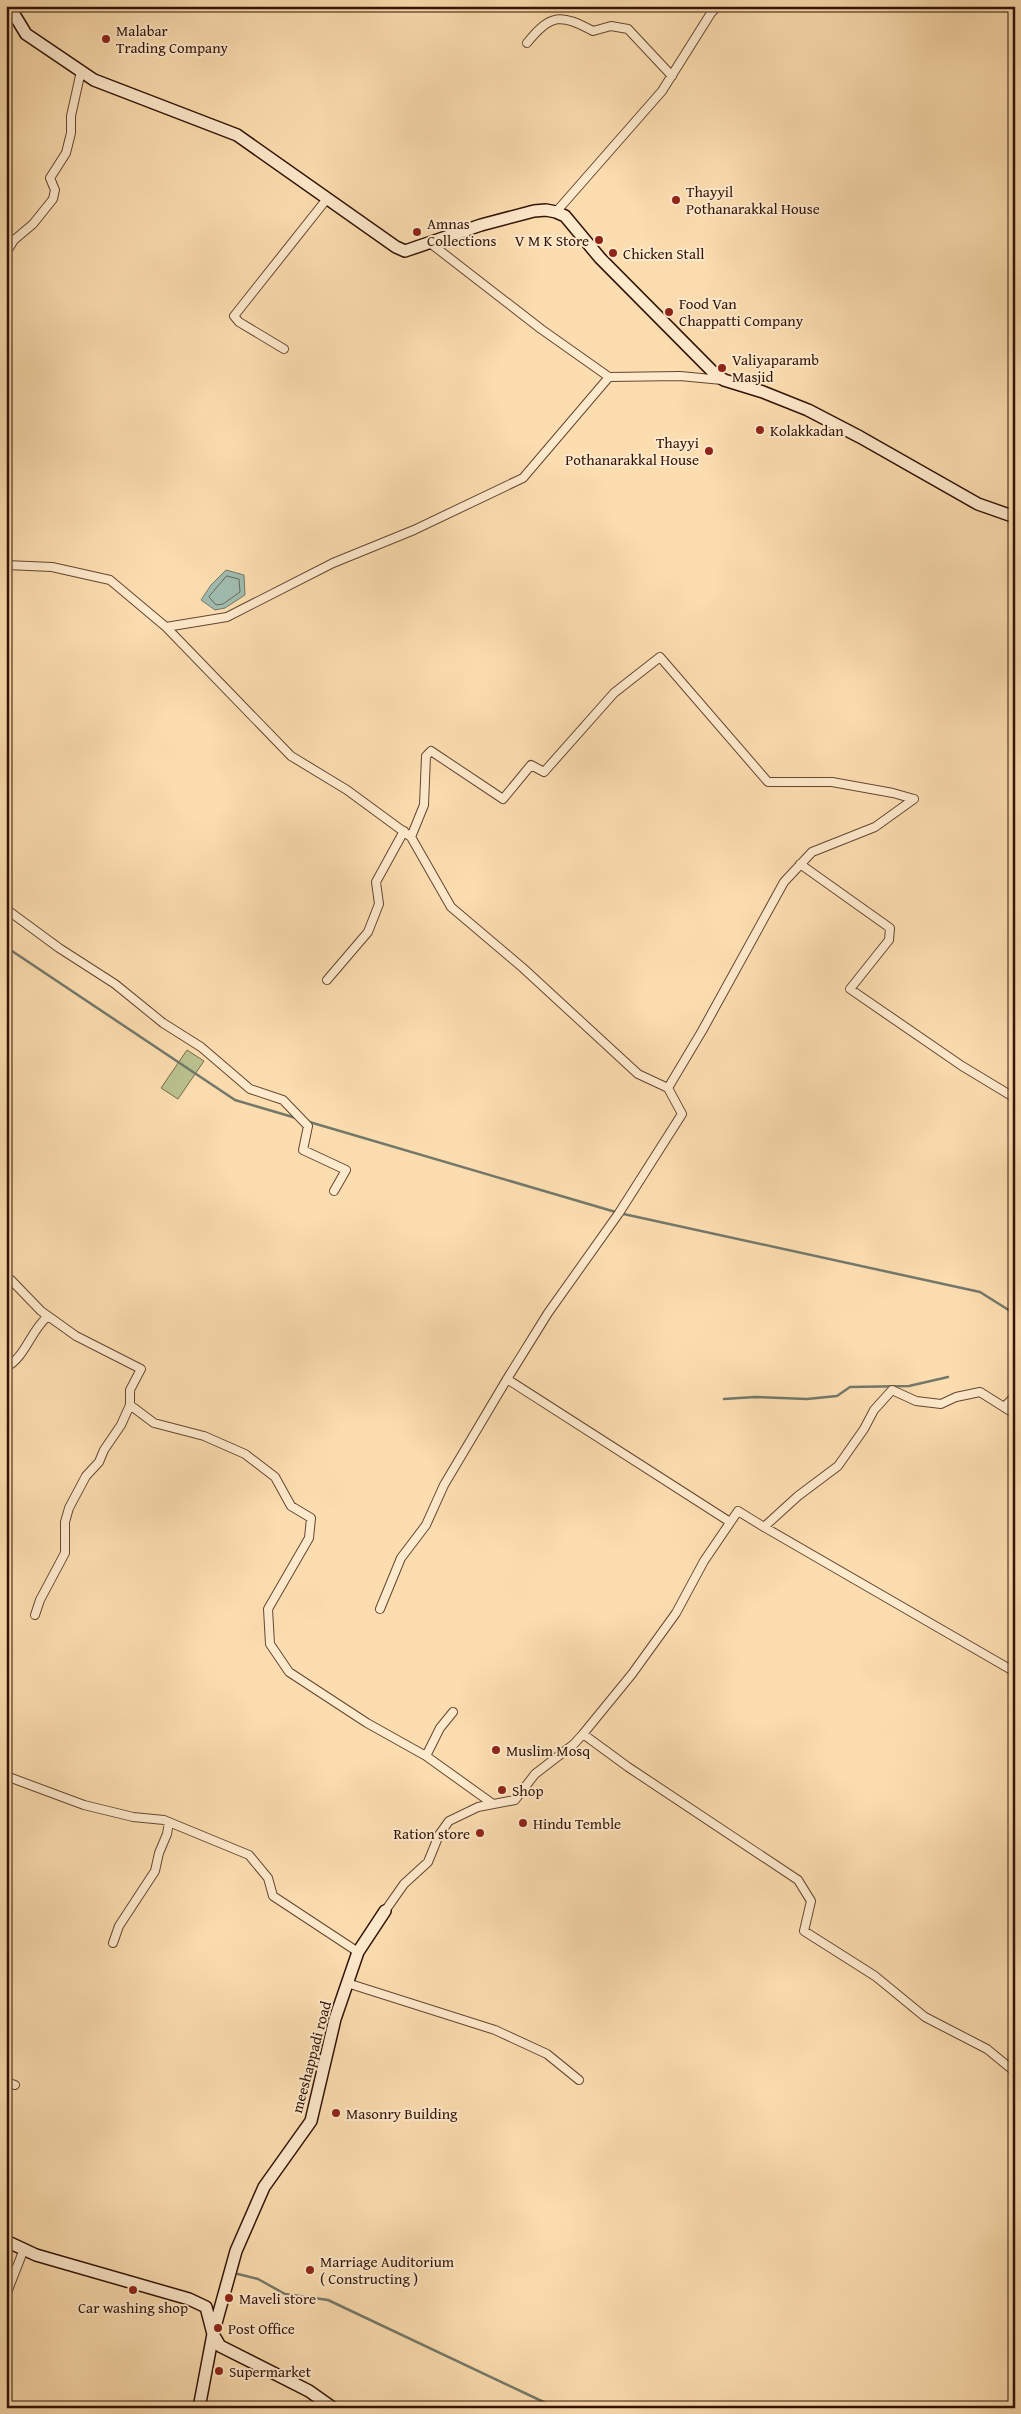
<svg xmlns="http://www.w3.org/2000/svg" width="1021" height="2414" font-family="'Gentium Book Plus',serif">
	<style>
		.green { fill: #bac28f; stroke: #766a4b }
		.water { fill: #9fbbae; stroke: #73786b }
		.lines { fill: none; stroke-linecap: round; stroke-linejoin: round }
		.shore { stroke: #68675a; stroke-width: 1 }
		.stream { stroke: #73786b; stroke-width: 2.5 }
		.street-casing { stroke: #644631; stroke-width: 10 }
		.secondary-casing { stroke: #311307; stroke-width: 14 }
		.street { stroke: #fde9cb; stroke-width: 8 }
		.secondary { stroke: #fde9cb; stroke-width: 11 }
		.poi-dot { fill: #8f2418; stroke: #fde9cb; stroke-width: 2 }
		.labels { text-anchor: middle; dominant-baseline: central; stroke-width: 4; stroke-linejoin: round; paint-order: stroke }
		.poi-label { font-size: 15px; fill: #311307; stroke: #fde9cb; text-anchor: start }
		.street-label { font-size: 15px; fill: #311307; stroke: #fde9cb }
	</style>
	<rect width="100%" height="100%" fill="#fcddaf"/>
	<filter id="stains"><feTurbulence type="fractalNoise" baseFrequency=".004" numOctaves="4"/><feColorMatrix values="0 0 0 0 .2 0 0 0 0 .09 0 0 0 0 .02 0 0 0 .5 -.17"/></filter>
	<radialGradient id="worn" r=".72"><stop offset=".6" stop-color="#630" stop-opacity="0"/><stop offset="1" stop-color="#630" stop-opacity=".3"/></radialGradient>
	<path class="green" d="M187,1050L204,1061L178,1099L161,1088Z"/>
	<path class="water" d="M226,570L244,575L245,595L225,608L215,610L201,600L211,585Z"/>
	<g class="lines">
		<path class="shore" d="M227,576L239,579L240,592L223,604L216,605L209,597Z"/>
		<path class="stream" d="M6,947L235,1100L296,1118
			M306,1121L619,1213L980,1292L1015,1314
			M724,1399L755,1397L807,1399L837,1396L850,1387L909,1386L948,1377
			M238,2274L258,2279L285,2294L328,2300L548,2404L547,2408"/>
		<defs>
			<path id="street" d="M527,43C551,13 561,14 593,31L611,26L628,29L672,76
				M556,212L662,91L711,13L718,6
				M430,243L541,329L609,377
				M6,253L14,240L33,224L53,199L55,190L50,178L66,153L71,133V116L81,71
				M284,349L239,322L234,316L326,200
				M6,565L52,567L110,580L166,627L227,617L333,563L414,530L523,478L609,377L680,376L722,380
				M166,627L291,756L347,790L411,837L451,907L523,968L638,1074L668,1088L682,1114L619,1213L548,1313L507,1379L444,1485L426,1525L401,1558L380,1609
				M411,837L424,805L426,756L431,751L503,799L531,765L544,772L614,693L660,657L768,782H832L893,793L914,799
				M800,864L890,928L889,940L850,989L962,1066L1015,1098
				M6,909L59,948L115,984L163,1023L201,1047L250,1089L283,1100L308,1126L303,1150L346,1170L334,1191
				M327,980L368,932L379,904L376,882L404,831
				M668,1088L702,1031L784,882L812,852L875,827L914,799
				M6,1279L11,1280L41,1311L76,1336L141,1369L130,1390V1405L154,1423L204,1436L245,1454L275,1477L291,1506L311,1518L309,1538L268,1609L270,1644L289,1672L367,1723L426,1756L493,1804
				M6,1367C25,1358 31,1330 48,1316
				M507,1379L730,1522
				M1004,1407L1015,1396
				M764,1527L1015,1672
				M35,1615L40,1600L65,1553V1522L69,1508L86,1476L99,1462L104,1450L121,1425L130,1405
				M583,1734L628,1767L798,1880L811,1901L804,1931L875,1976L925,2017L987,2049L1015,2072
				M426,1756L440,1728L453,1712
				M6,1776L84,1805L133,1817L164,1820L249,1855L268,1878L273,1896L358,1952
				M385,1911L404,1884L428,1862L439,1835L449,1821L478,1807L515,1800L535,1774L574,1744L583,1734L632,1674L676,1613L704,1561L738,1511L764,1527L798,1496L838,1466L864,1429L874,1410L892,1390L916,1401L941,1404L956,1397L980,1392L1015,1414
				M113,1943L119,1926L155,1871L159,1853L167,1834L169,1822
				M347,1983L495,2030L547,2054L579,2080
				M6,2082L15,2085
				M6,2295L24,2249"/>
			<path id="secondary" d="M9,6L26,34L94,80L237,135L396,247L405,251L481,225L534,211L546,210L556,212L565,216L600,258L714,373L724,380L763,392L808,410L860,437L978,504L1015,517
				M6,2241L36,2255L189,2299L206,2307L213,2334L220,2346L309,2391L333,2408
				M199,2408L213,2334L236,2251L264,2187L311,2121L335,2019L358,1952L385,1911"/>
		</defs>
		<use href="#street" class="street-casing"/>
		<use href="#secondary" class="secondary-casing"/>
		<use href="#street" class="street"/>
		<use href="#secondary" class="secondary"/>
	</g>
	<g class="poi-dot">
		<circle cx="106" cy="39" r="5"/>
		<circle cx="676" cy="200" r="5"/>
		<circle cx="417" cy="232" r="5"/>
		<circle cx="599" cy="240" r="5"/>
		<circle cx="613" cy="253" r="5"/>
		<circle cx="669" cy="312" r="5"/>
		<circle cx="722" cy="368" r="5"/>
		<circle cx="760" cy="430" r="5"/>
		<circle cx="709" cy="451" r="5"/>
		<circle cx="496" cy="1750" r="5"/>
		<circle cx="502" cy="1790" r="5"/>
		<circle cx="523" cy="1823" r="5"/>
		<circle cx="480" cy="1833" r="5"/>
		<circle cx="336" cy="2113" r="5"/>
		<circle cx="310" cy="2270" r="5"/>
		<circle cx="133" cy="2290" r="5"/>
		<circle cx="229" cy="2298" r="5"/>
		<circle cx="218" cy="2328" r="5"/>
		<circle cx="219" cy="2371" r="5"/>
	</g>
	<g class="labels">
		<g class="poi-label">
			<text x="116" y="30">Malabar<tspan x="116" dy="17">Trading Company</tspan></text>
			<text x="686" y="191">Thayyil<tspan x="686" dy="17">Pothanarakkal House</tspan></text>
			<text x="427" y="223">Amnas<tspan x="427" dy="17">Collections</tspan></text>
			<text x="589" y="240" text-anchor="end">V M K Store</text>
			<text x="623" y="253">Chicken Stall</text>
			<text x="679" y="303">Food Van<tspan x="679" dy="17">Chappatti Company</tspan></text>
			<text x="732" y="359">Valiyaparamb<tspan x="732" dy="17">Masjid</tspan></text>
			<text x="770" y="430">Kolakkadan</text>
			<text x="699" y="442" text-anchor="end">Thayyi<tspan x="699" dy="17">Pothanarakkal House</tspan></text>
			<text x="506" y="1750">Muslim Mosq</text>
			<text x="512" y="1790">Shop</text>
			<text x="533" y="1823">Hindu Temble</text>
			<text x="470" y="1833" text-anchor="end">Ration store</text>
			<text x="346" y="2113">Masonry Building</text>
			<text x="320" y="2261">Marriage Auditorium<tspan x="320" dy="17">( Constructing )</tspan></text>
			<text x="239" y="2298">Maveli store</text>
			<text x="133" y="2307" text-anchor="middle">Car washing shop</text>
			<text x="228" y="2328">Post Office</text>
			<text x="229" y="2371">Supermarket</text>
		</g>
		<g class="street-label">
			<text transform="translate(311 2057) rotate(-75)">meeshappadi road</text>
		</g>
	</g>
	<rect width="1021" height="2414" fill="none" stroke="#fcddaf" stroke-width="25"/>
	<rect x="8" y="8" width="1006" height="2399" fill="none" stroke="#311307" stroke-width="2.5"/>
	<rect x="12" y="12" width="996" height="2389" fill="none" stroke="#311307"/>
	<rect width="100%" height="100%" filter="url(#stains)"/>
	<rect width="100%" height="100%" fill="url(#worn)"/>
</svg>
